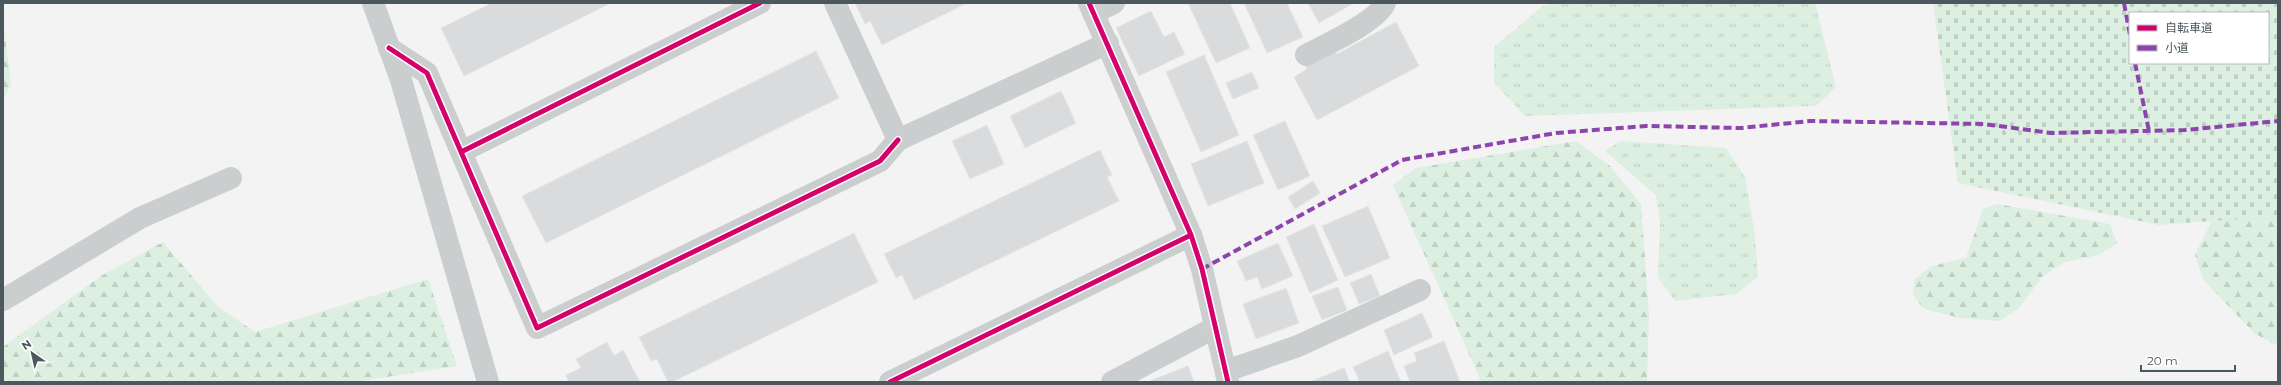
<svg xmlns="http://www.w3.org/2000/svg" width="2281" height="385" font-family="Montserrat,'Noto Sans JP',sans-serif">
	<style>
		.grass { fill: url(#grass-tufts) }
		.forest { fill: url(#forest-firs) }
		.cemetery { fill: url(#cemetery-stones); fill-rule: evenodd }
		.building { fill: #dadbdc; stroke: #e5e5e6 }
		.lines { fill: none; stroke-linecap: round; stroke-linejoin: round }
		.street { stroke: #cbcecf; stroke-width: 22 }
		.secondary { stroke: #ccced0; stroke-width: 22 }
		.quiet { stroke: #8e44ad; stroke-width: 4; stroke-dasharray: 8 4; stroke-linecap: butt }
		.cycleway-casing { stroke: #fff; stroke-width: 8 }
		.cycleway { stroke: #d6006c; stroke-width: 5 }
	</style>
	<defs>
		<pattern id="grass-tufts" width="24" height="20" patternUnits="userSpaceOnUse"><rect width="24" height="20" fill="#dcefe1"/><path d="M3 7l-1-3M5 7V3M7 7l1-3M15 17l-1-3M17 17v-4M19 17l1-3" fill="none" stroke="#becfc3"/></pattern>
		<pattern id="forest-firs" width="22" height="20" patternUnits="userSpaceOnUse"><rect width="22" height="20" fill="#dcefe1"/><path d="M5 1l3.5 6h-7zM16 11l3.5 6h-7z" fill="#becfc3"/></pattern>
		<pattern id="cemetery-stones" width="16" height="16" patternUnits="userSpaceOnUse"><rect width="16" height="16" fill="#dcefe1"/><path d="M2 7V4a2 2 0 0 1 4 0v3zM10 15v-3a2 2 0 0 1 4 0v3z" fill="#becfc3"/></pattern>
	</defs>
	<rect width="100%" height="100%" fill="#f4f3f3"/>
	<path class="grass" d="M1554,3H1815L1836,87L1816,106L1525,116L1494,83V47L1543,6Z
		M1621,141L1726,148L1745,177L1755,235L1758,277L1736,294L1675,301L1658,277L1660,222L1656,195L1605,151Z"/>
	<path class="forest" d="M3,21L11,85L3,100Z
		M1576,141L1609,165L1641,204L1649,316L1647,382H1480L1479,376L1393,185L1416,168Z
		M2278,154V342L2274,344L2254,333L2203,279L2195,255L2230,184Z
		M1997,204L2110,224L2117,243L2099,255L2065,262L2043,276L2019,308L2000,321L1960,318L1924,309L1913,295L1914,280L1931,266L1966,258L1983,209Z
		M163,242L217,306L255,332L428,279L457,366L355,382H3V347L101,276Z"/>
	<path class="cemetery" d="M1933,3H2278V216L2159,225L1958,183ZM2130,13H2268V63H2130Z"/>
	<path class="building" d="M492,3H611L464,76L441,28Z
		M855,3H967L882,45L870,21L865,24Z
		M1188,3H1230L1250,48L1216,63Z
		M1244,3H1287L1303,37L1267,53Z
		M1308,3H1354L1319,23Z
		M1151,11L1164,37L1174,32L1185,54L1139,76L1116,28Z
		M1396,22L1419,66L1317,120L1294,77L1307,69L1304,63L1333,47L1337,54Z
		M816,51L839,98L546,243L522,196Z
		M1204,55L1239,135L1201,152L1166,72Z
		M1252,72L1259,88L1233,99L1226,83Z
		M1061,91L1076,123L1025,148L1010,116Z
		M1285,121L1310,176L1278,190L1253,135Z
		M987,125L1004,164L970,179L952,141Z
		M1247,141L1264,183L1208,206L1191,164Z
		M1100,150L1112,175L1107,177L1119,201L914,300L902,275L896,278L884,254Z
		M1313,181L1320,193L1295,209L1288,197Z
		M1368,206L1390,258L1345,277L1322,226Z
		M1314,224L1338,280L1310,293L1286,237Z
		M854,233L878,282L672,382H668L657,359L651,361L639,337Z
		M1278,243L1293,276L1262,289L1257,277L1246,281L1237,261Z
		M1371,274L1380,296L1359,304L1350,283Z
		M1338,287L1347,310L1322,320L1312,296Z
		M1286,288L1299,323L1256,339L1243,304Z
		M1422,313L1433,337L1394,355L1384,330Z
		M1444,341L1460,382H1410L1404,366L1417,361L1414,353Z
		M607,342L614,356L623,350L640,382H569L566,375L581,368L576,359Z
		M1388,351L1401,382H1360L1353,367Z
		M1188,366L1194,382H1147Z
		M1344,368L1350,382H1312V381Z"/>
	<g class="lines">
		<path class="street" d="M373,3L401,80L488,382
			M835,3L898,140L1108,43
			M1093,13L1114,3
			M389,48L427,73L537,328L880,161L898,140
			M1306,55C1325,45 1377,22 1385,3
			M461,152L760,3
			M3,300L140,218L231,178
			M1226,371L1298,346L1420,290
			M890,382L1191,235
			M1112,382L1214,328"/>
		<path class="secondary" d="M1089,3L1191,235L1202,269L1228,382"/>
		<path class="quiet" d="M2124,3L2130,35
			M2135,63L2149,131
			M1202,269L1402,160L1556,133L1646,126L1741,128L1810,121L1984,124L2051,133L2185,130L2278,121"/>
		<defs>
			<path id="cycleway" d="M1089,3L1191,235L1202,269L1228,382
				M389,48L427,73L537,328L880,161L898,140
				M461,152L760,3
				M890,382L1191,235"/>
		</defs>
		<use href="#cycleway" class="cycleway-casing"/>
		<use href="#cycleway" class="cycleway"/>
	</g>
	<rect width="2281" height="385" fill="none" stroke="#4c575e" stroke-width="8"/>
	<rect x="2129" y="12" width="140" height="52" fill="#ffffff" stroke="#b7bcbf"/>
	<rect x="2137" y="25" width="20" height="6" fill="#d6006c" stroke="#b7bcbf"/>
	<text x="2165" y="32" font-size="12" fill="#4c575e">自転車道</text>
	<rect x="2137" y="45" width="20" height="6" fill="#8e44ad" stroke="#b7bcbf"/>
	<text x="2165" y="52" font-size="12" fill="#4c575e">小道</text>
	<g transform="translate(32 353) rotate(326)" stroke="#ffffff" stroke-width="3" paint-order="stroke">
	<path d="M0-3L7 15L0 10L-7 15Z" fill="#4c575e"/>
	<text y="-6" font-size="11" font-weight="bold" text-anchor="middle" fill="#4c575e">N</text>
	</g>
	<path d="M2141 365v6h94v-6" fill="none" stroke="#4c575e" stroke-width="2"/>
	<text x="2147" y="365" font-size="12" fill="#4c575e" stroke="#ffffff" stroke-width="3" paint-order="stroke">20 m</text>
</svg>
